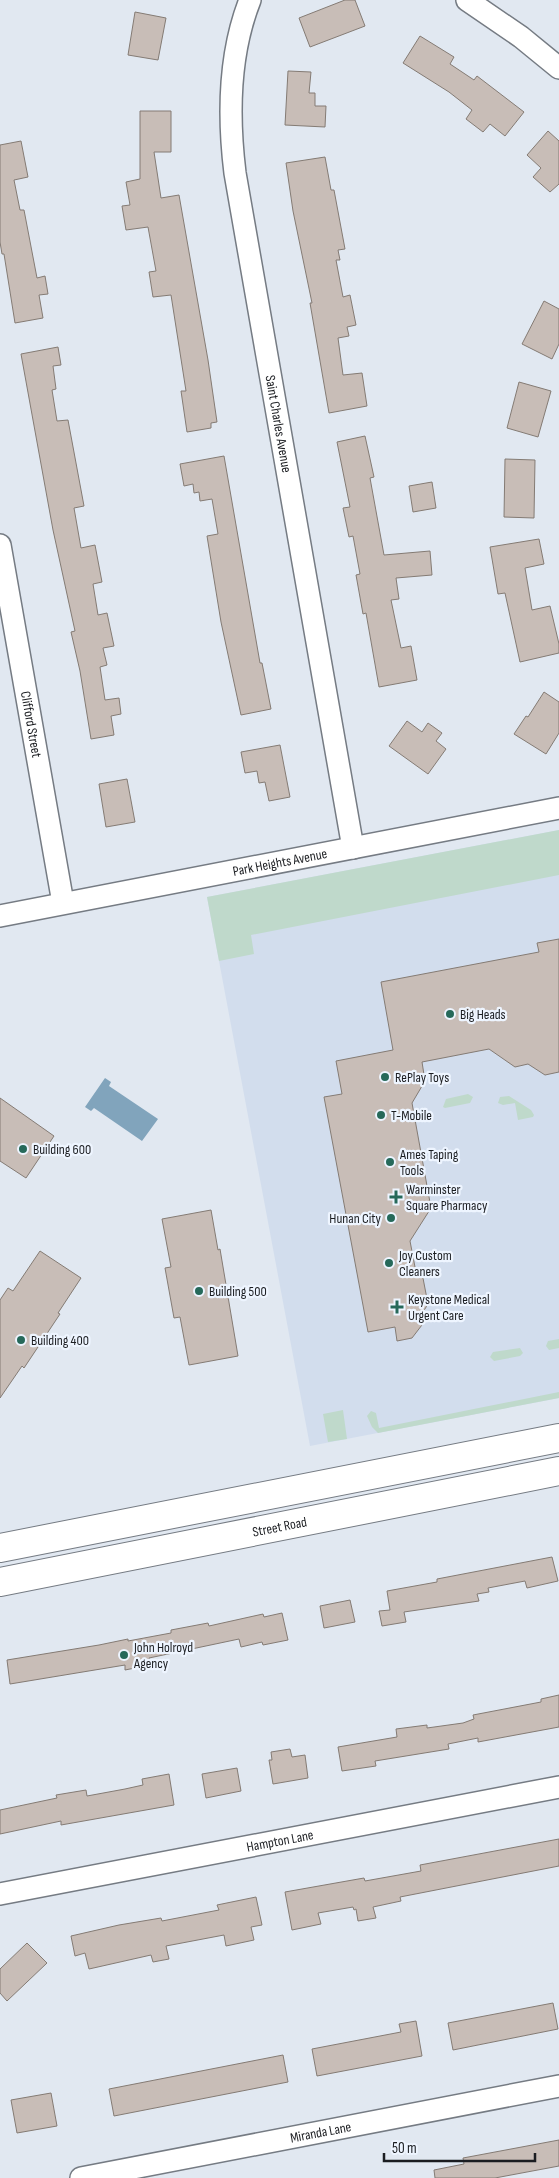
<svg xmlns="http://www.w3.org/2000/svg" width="559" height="2178" font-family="'Sofia Sans Condensed',sans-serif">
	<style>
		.built { fill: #d2dded }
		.green { fill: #bfd9cb }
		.water { fill: #81a4bc }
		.building { fill: #c8bdb7; stroke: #847b74 }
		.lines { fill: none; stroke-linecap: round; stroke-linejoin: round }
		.street-casing { stroke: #757b83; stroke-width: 24 }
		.primary-casing { stroke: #757b83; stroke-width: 30 }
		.street { stroke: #fff; stroke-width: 21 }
		.primary { stroke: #fff; stroke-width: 28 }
		.poi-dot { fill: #26695a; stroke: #eef5ff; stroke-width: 2 }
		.labels { text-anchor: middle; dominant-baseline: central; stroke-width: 4.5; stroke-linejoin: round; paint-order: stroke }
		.street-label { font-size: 14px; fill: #1b1d21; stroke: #eef5ff }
		.poi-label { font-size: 14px; fill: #1b1d21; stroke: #eef5ff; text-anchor: start }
	</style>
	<rect width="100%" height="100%" fill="#e1e8f1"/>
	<path class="built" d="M559,830V1398L310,1446L207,897Z"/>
	<path class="green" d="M559,830V875L251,935L254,954L219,961L207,897Z
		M468,1094L473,1097L470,1103L445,1108L443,1107L446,1099Z
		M509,1096L531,1110L534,1115L533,1117L518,1120L515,1103L503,1105L498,1103L500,1097Z
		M559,1339V1348L549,1350L546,1346L548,1341Z
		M520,1348L523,1353L520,1356L494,1361L490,1357L493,1352Z
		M559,1392V1398L378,1433L372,1427L367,1416L371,1411L376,1413L379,1428Z
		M343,1410L347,1439L328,1442L323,1414Z"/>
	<path class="water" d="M105,1078L111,1082L109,1086L158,1119L142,1141L94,1108L91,1111L85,1107Z"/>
	<path class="building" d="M345,0H355L365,26L310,47L299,18Z
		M135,12L166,18L158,60L128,55Z
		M420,36L454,57L450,64L474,80L477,76L524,112L505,136L490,124L483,132L466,119L472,110L449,92L403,63Z
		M288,71L311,72L309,93H315V106H326L325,127L285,125Z
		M140,111H171V152H154L161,198L179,195L208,360L217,422L211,423V428L187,432L181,391H186L171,295L153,297L149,272L156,271L148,227L126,230L122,206L130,205L126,182L140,179Z
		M548,131L559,141V184L550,192L533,177L541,168L527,155Z
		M21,141L28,177L14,180L20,210H24L37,278L45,276L48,294L39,295L43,318L15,323L4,254H2L0,242V145Z
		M325,157L331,190H334L345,249L338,250L340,260H336L343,297L350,295L356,325L347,327L349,336L338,338L343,375L362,373L367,406L329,413L310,303H312L293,211L286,163Z
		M544,301L559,309V344L552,359L522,344Z
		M58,347L61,365L53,366L56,389L52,390L57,421L68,420L84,506L74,508L81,548L95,545L102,582L93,584L98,615L107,613L114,646L103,648L107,665L100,667L105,700L119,698L121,714L111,716L114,735L91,739L80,671L71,632L75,631L53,530L21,354Z
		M519,382L551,391L538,437L507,428Z
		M365,436L374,477L370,478L384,555L430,551L432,575L396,578L399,599L391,600L401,648L411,646L417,680L379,687L366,613L363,614L356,575L360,574L353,536L349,537L343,508L350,507L337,442Z
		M224,456L260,663H262L271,709L241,715L221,622L207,536L218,534L212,499L200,501L199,492L194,493L193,484L184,486L180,464Z
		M505,459L535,460L534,518L504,517Z
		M432,482L436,508L413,512L409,486Z
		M539,539L544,564L525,568L532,610L550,606L559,644V653L520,662L505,593L498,594L490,547Z
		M544,692L559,702V733L546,754L514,734L526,716L528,717Z
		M407,721L422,732L428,723L442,733L436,741L446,749L428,774L389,746Z
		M280,745L290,797L269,801L265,782L259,783L257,771L245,773L241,752Z
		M127,779L135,822L106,827L99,784Z
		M559,939V1072L545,1075L528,1064L515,1067L489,1049L422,1062L425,1081L412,1103L431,1208L410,1241L415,1267L422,1273L428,1304L423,1312L425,1321L412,1338L397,1341L395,1327L368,1332L324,1097L342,1094L336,1061L393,1050L381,982L539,952L537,943Z
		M0,1098L54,1136L26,1178L0,1161Z
		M211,1210L218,1250L220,1249L238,1356L189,1365L180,1317L174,1318L165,1268L171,1267L162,1219Z
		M40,1251L81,1278L58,1313L60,1314L24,1368L22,1366L0,1398V1300L8,1288L13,1291Z
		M552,1557L558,1581L527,1588L525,1581L488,1588L489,1592L477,1594L479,1601L404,1612L406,1622L382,1626L379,1611L390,1610L387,1591L437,1582V1579Z
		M350,1600L355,1622L324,1628L320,1606Z
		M282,1613L288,1640L263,1645L262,1642L241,1647L239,1639L149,1658L150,1665L125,1670V1665L10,1684L7,1660L99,1645L128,1639V1641L171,1633V1630L208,1623L209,1626L263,1614L264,1617Z
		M559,1695V1727L478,1742V1738L448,1744L449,1749L375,1761L376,1766L342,1771L338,1747L397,1737L396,1729L427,1725V1728L463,1723L474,1719L473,1715L541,1702V1699Z
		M290,1749L292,1757L305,1755L308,1778L273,1784L269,1760H272L271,1752Z
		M237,1768L241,1791L206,1798L202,1774Z
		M169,1774L174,1805L61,1825V1821L0,1834V1810L57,1798L56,1795L86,1790L87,1796L125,1789L143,1785L142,1779Z
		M559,1839V1866L400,1897L401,1901L373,1907L376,1918L358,1921L356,1909L354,1910L353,1907L318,1913L321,1924L292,1930L285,1892L364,1878L365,1881L421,1871L420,1865Z
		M256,1897L262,1925L251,1927L254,1940L226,1946L224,1935L166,1946L169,1959L153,1962L151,1955L89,1969L85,1953L75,1956L71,1936L119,1925L161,1918L162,1921L219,1910L217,1905Z
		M27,1943L47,1963L7,2001L0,1993V1969Z
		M553,2003L558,2029L453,2050L448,2023Z
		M416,2021L422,2056L317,2076L312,2049L401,2032L399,2024Z
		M283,2055L288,2082L114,2116L109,2089Z
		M51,2093L57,2126L17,2133L11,2100Z
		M559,2140V2166L495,2178H435L434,2170L464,2164L463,2158Z"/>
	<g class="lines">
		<defs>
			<g id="street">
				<path id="s1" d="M250,0C229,53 228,116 235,173L353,848"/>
				<path d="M467,0L521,37L559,68"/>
				<path id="s2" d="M0,545L63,903"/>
				<path id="s3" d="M0,916L559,808"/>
				<path id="s4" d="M0,1894L559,1787"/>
				<path id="s5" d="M81,2178L559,2086"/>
			</g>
			<g id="primary">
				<path d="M0,1548L559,1438"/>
				<path id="s6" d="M0,1582L559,1471"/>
			</g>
		</defs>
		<use href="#street" class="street-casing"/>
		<use href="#primary" class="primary-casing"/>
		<use href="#street" class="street"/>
		<use href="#primary" class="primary"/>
	</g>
	<g class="poi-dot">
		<circle cx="450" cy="1014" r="5"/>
		<circle cx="385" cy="1077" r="5"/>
		<circle cx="381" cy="1115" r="5"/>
		<circle cx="23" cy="1149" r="5"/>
		<circle cx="390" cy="1162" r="5"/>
		<path d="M393.5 1189.5h5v5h5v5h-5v5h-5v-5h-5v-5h5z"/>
		<circle cx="391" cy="1218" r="5"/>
		<circle cx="389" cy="1263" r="5"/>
		<circle cx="199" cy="1291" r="5"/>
		<path d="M394.5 1299.5h5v5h5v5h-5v5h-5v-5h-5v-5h5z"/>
		<circle cx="21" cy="1340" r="5"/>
		<circle cx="124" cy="1655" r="5"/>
	</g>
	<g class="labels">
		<g class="street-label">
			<text stroke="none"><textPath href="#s1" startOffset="430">Saint Charles Avenue</textPath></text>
			<text stroke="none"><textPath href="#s2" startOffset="182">Clifford Street</textPath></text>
			<text stroke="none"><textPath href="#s3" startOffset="285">Park Heights Avenue</textPath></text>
			<text stroke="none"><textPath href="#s6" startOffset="285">Street Road</textPath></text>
			<text stroke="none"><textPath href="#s4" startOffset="285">Hampton Lane</textPath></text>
			<text stroke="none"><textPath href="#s5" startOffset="244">Miranda Lane</textPath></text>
		</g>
		<g class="poi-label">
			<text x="460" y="1014">Big Heads</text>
			<text x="395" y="1077">RePlay Toys</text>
			<text x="391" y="1115">T-Mobile</text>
			<text x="33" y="1149">Building 600</text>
			<text x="400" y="1154">Ames Taping<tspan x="400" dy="16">Tools</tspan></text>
			<text x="406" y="1189">Warminster<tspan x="406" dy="16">Square Pharmacy</tspan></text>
			<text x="381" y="1218" text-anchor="end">Hunan City</text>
			<text x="399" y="1255">Joy Custom<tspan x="399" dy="16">Cleaners</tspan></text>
			<text x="209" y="1291">Building 500</text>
			<text x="408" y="1299">Keystone Medical<tspan x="408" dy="16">Urgent Care</tspan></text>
			<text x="31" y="1340">Building 400</text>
			<text x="134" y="1647">John Holroyd<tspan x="134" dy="16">Agency</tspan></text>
		</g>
	</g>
	<path d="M384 2153v8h151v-8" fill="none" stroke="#1b1d21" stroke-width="2.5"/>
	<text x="392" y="2153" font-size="15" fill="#1b1d21" stroke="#eef5ff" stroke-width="4" paint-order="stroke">50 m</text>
</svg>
